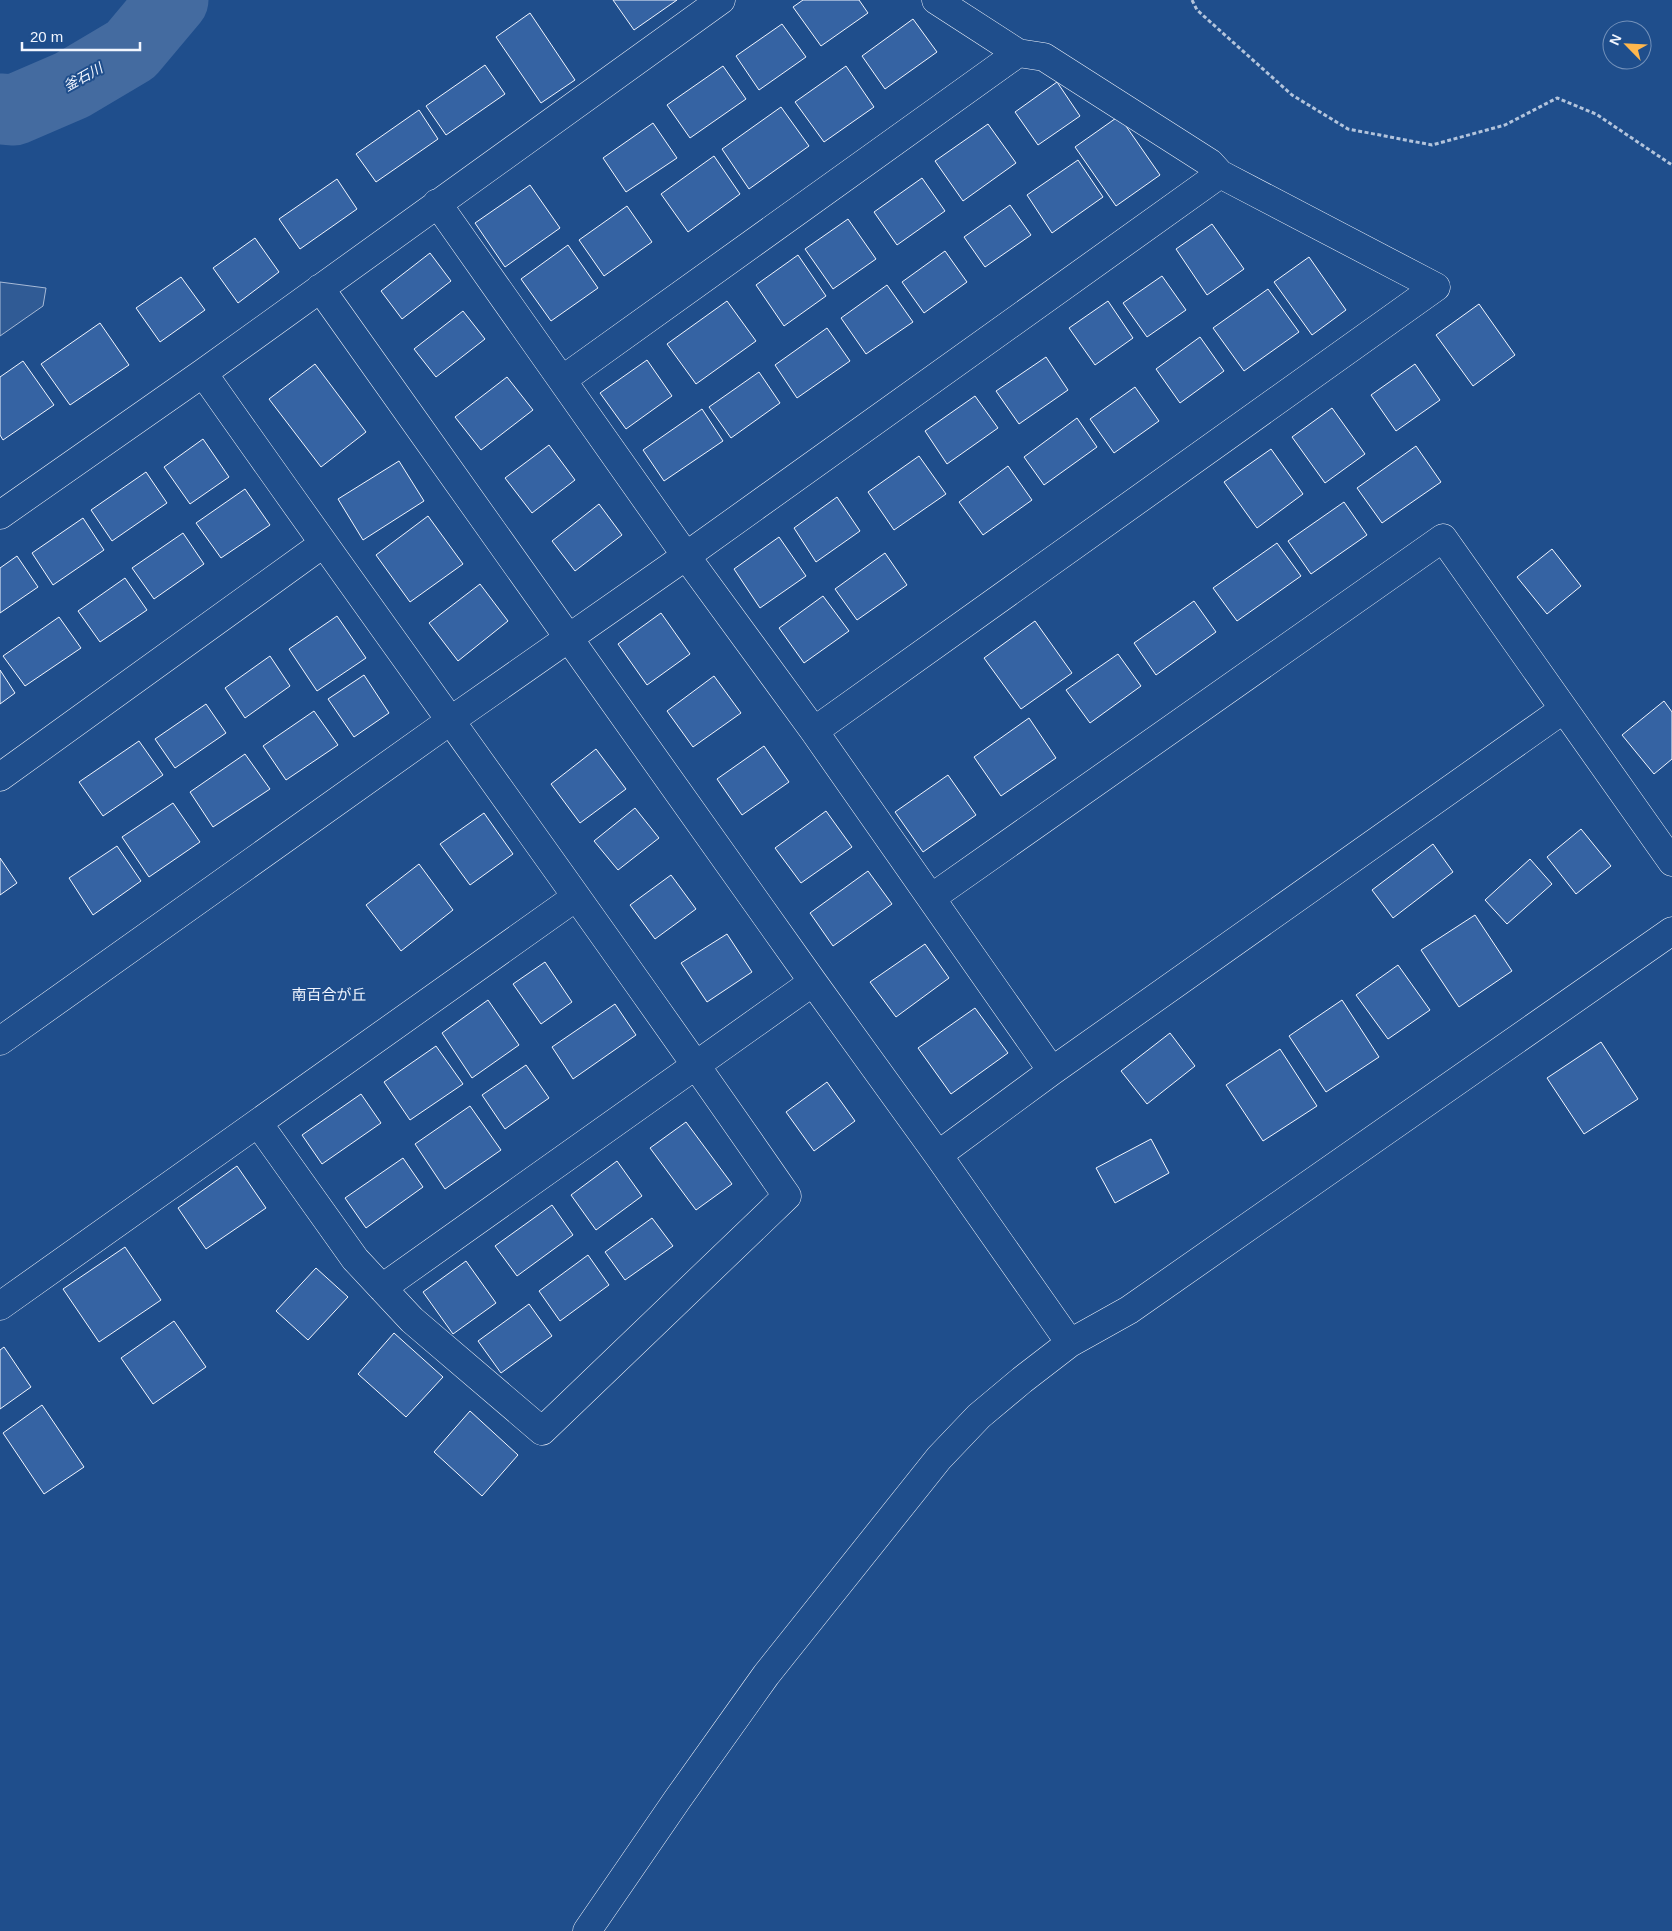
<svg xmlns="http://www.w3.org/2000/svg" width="1672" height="1931" font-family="Arial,'Noto Sans JP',sans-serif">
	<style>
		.built { fill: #305b95; stroke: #a8bbd7 }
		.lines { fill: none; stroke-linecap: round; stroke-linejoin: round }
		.river { stroke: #446ba0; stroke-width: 71 }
		.building { fill: #3563a3; stroke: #f2f6ff }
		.street-casing { stroke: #f2f6ff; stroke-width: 29 }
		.path { stroke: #b3c4dc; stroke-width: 3; stroke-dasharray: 4 2.5; stroke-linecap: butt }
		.street { stroke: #1f4e8c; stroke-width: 28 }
		.labels { text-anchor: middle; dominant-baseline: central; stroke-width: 4; stroke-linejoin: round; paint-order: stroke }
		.water-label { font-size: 14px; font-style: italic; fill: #f2f6ff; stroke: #1f4e8c }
		.quarter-label { font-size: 15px; fill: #f2f6ff; stroke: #1f4e8c }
	</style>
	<rect width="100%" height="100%" fill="#1f4e8c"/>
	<path class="built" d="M0,282L46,288L43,306L0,336Z"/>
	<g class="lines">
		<path class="river" d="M0,109L14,110L72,85L131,50L173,0"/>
	</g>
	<path class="building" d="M613,0H677L634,30Z
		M803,0H859L868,13L821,46L793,7Z
		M530,13L575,80L541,103L496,37Z
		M913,19L937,52L885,89L862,56Z
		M782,24L806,57L759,90L736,56Z
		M485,65L505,94L446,135L426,106Z
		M723,66L746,99L690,138L667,105Z
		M846,66L874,107L824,142L795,102Z
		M1057,82L1080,116L1038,145L1015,112Z
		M781,107L809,146L749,189L722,149Z
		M419,110L438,139L376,182L356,154Z
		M1119,116L1160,175L1116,206L1075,147Z
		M653,123L677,158L626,192L603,158Z
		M988,124L1016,163L963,201L935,161Z
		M714,156L740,194L688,232L661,194Z
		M1078,160L1103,197L1052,233L1027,195Z
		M922,178L945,211L897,245L874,212Z
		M337,179L357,209L300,249L279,219Z
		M530,185L560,228L505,267L475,223Z
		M1010,205L1031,235L985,267L964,237Z
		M627,206L652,242L604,276L579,240Z
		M848,219L876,259L833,289L805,249Z
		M1212,224L1244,269L1207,295L1176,249Z
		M255,238L279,272L238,303L213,268Z
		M568,245L598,288L551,321L521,279Z
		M945,251L967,282L924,313L902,282Z
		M430,253L451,281L402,319L381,291Z
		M798,255L826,296L784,326L756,285Z
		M1309,257L1346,310L1312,335L1274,282Z
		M1162,276L1186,310L1147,337L1123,303Z
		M181,277L205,310L160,342L136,308Z
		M887,285L913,322L866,354L841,318Z
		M1268,289L1299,332L1244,371L1213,328Z
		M727,301L756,341L696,384L667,344Z
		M1108,301L1133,338L1095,365L1069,328Z
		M1479,304L1515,355L1473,386L1436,335Z
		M463,311L485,339L436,377L414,349Z
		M100,323L129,365L70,405L41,364Z
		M827,328L850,361L797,398L775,365Z
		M1200,337L1224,371L1180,403L1156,369Z
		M1046,357L1068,390L1019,424L996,391Z
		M647,360L672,396L626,429L600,393Z
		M23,361L54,405L3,440L0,435V377Z
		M315,364L366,432L321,467L269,399Z
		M1415,364L1440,400L1396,431L1371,395Z
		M759,372L780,403L731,438L709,407Z
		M507,377L533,410L481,450L455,417Z
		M1135,387L1159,421L1114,453L1090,419Z
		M975,396L998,428L947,464L925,431Z
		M1332,408L1365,454L1325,483L1292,437Z
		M702,409L723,441L664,481L643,450Z
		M1077,418L1097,447L1044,485L1024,457Z
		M203,439L229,477L190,504L164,467Z
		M549,445L575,480L532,513L505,478Z
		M1416,446L1441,482L1382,523L1357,488Z
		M1271,449L1303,494L1257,528L1224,482Z
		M919,456L946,494L894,530L868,492Z
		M399,461L424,501L363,540L338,499Z
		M1008,466L1032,500L983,535L959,502Z
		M146,472L167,503L112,541L91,510Z
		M245,489L270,525L221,558L196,523Z
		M837,497L860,531L816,562L794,528Z
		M1344,502L1367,535L1311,574L1288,541Z
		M599,504L622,535L575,571L552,541Z
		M428,516L463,564L410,602L376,555Z
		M83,518L104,550L53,585L32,553Z
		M183,533L204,564L154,599L132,568Z
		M779,537L806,576L760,608L734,569Z
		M1277,543L1301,576L1237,621L1213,588Z
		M1552,549L1581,586L1547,614L1517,577Z
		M885,553L907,585L857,620L835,589Z
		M17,556L38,587L0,613V568Z
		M125,578L147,610L100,642L78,611Z
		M480,584L508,621L458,661L429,623Z
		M823,596L849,631L804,663L779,628Z
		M1194,601L1216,632L1156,675L1134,643Z
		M661,613L690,654L647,685L618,644Z
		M337,616L366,658L317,691L289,649Z
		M59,617L81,648L25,686L3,656Z
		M1035,621L1072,673L1021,709L984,658Z
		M1118,654L1141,686L1090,723L1066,690Z
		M270,656L290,686L245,718L225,688Z
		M0,670L15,693L0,704Z
		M364,675L389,713L354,737L328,699Z
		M714,676L741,713L693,747L667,711Z
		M1664,701L1672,712V759L1654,774L1622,735Z
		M206,704L226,733L175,768L155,739Z
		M314,711L338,745L286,780L263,746Z
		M1029,718L1056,758L1001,796L974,757Z
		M139,741L163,775L103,816L79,782Z
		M764,746L789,782L742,815L717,779Z
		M596,749L626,789L580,823L551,784Z
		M245,754L270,789L213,827L190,792Z
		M948,775L976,815L923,852L895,812Z
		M173,803L200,842L149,877L122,837Z
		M635,808L659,838L618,870L594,841Z
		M826,811L852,847L801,883L775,848Z
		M484,813L513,854L470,885L440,844Z
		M1581,829L1611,866L1576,894L1547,857Z
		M1433,844L1453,872L1393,918L1372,890Z
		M117,846L141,881L93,915L69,878Z
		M0,858L17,883L0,895Z
		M1530,859L1552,884L1507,924L1485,900Z
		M419,864L453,910L401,951L366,905Z
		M868,871L892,904L833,946L810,913Z
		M671,875L696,909L655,939L630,905Z
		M1475,915L1512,971L1459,1007L1421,950Z
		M727,934L752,972L707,1002L681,963Z
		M925,944L949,978L896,1017L870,982Z
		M545,962L572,1002L541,1024L513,984Z
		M1398,965L1430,1010L1388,1039L1356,995Z
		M488,1000L519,1045L472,1078L442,1033Z
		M1342,1000L1379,1057L1326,1092L1289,1036Z
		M615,1004L636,1035L573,1079L552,1047Z
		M975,1008L1008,1053L951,1094L918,1048Z
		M1170,1033L1195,1066L1147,1104L1121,1071Z
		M1601,1042L1638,1099L1584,1134L1547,1078Z
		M436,1046L463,1084L410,1120L384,1082Z
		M1280,1049L1317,1106L1263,1141L1226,1085Z
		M526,1065L549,1098L505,1129L482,1095Z
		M827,1082L855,1121L814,1151L786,1112Z
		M361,1094L381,1123L322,1164L302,1135Z
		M470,1106L501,1150L445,1189L415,1144Z
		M686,1122L732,1184L696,1210L650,1148Z
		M1151,1139L1169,1173L1115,1203L1096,1168Z
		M403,1158L423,1187L366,1228L345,1198Z
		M617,1161L642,1196L596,1230L571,1195Z
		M237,1166L266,1208L206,1249L178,1208Z
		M552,1205L573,1235L517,1276L495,1246Z
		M652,1218L673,1246L625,1280L605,1252Z
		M125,1247L161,1300L99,1342L63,1289Z
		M588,1255L609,1285L560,1321L539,1291Z
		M466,1261L496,1303L453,1334L423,1292Z
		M316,1268L348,1297L308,1340L276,1311Z
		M529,1304L552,1336L501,1373L478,1341Z
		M174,1321L206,1367L153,1404L121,1358Z
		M394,1333L443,1377L406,1417L358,1374Z
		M4,1347L31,1387L0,1409V1350Z
		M42,1405L84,1467L44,1494L3,1433Z
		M470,1411L518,1455L482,1496L434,1452Z"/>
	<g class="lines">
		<defs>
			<path id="street" d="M437,203L686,556L814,731L1052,1071
				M320,288L813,982L938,1155L1070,1343
				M203,373C396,648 596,919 787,1196L542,1431L412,1320L355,1259L258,1123
				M562,380L1018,53
				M0,515L203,373L721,0
				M814,731L1436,287L1220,174L1210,163L1044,57L1018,53L936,0
				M0,777L323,544
				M931,898L1443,538L1672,862
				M0,1041L450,721L686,556L1220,174
				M938,1155L1052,1071L1564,709
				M382,1288L813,982
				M0,1306L576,897
				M587,1931L677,1800L766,1675L939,1458L979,1416L1022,1380L1070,1343L1129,1310L1672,931"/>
		</defs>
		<use href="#street" class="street-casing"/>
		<path class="path" d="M1192,0L1197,10L1292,95L1348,129L1432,145L1505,125L1557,98L1596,114L1672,165"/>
		<use href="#street" class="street"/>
	</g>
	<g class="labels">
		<g class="water-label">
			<text transform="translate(83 77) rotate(-29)">釜石川</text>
		</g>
		<g class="quarter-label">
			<text x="329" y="994">南百合が丘</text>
		</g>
	</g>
	<g transform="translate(1627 45) rotate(294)"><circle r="24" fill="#1f4e8c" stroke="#7391ba"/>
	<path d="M0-4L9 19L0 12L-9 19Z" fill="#ffb74d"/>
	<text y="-8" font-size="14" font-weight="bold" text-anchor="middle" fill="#f2f6ff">N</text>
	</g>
	<path d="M22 42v8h118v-8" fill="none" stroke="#f2f6ff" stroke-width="2.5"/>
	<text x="30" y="42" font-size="15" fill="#f2f6ff" stroke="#1f4e8c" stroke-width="4" paint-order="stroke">20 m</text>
</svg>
